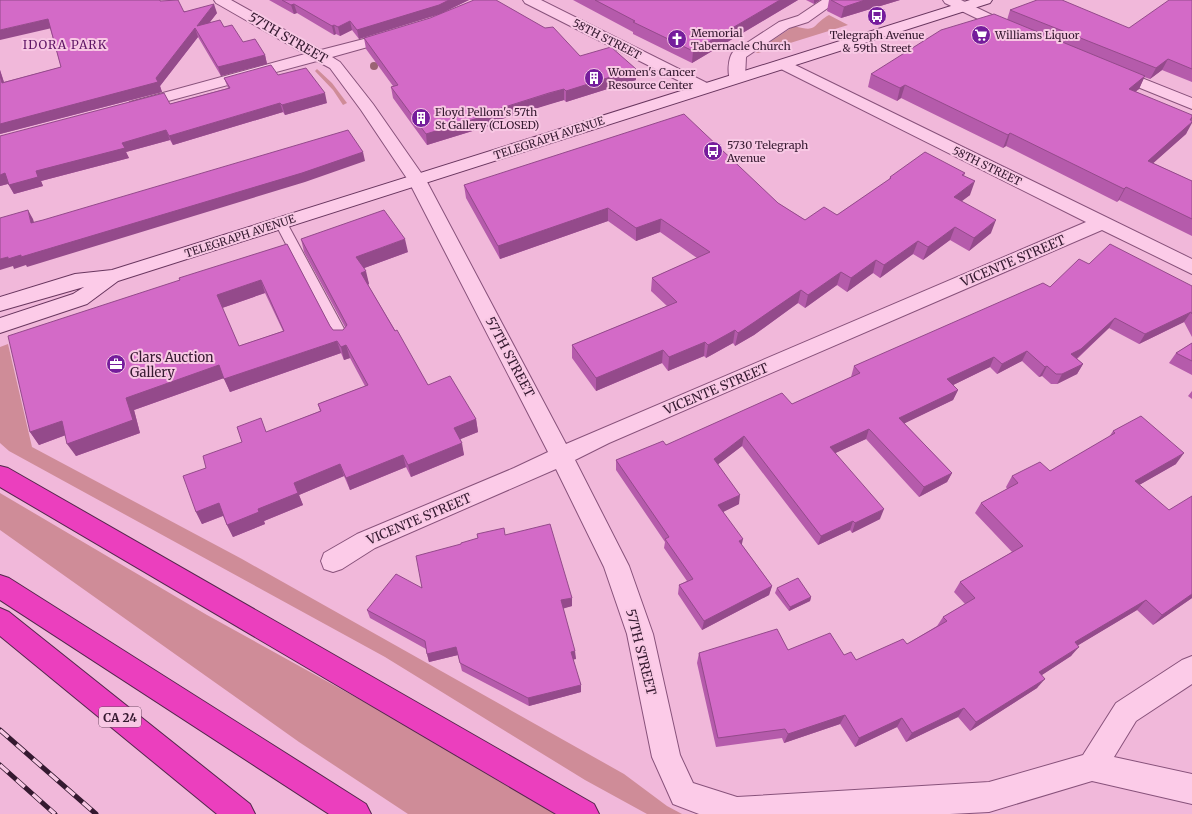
<svg xmlns="http://www.w3.org/2000/svg" width="1192" height="814" font-family="Merriweather,serif">
	<style>
		.green { fill: #cf8c98 }
		.lines { fill: none; stroke-linecap: round; stroke-linejoin: round }
		.lane-casing { stroke: #88527b; stroke-width: 2 }
		.street-casing { stroke: #88527b; stroke-width: 2 }
		.secondary-casing { stroke: #69365f; stroke-width: 2 }
		.highway-casing { stroke: #55274d; stroke-width: 2 }
		.lane { fill: #fccbe8; fill-rule: evenodd }
		.street { fill: #fccbe8; fill-rule: evenodd }
		.secondary { fill: #fccbe8; fill-rule: evenodd }
		.highway { fill: #eb3fbe; fill-rule: evenodd }
		.rail-casing { stroke: #351930; stroke-width: 5 }
		.rail { stroke: #f8c8e4; stroke-width: 3.5; stroke-dasharray: 11; stroke-linecap: butt }
		.tree { fill: #9b6374 }
		.wall { fill: #b55bab; fill-rule: evenodd }
		.shaded-wall { fill: #944a8b }
		.building { fill: #d36ac7; stroke: #944a8b; fill-rule: evenodd }
		.labels { text-anchor: middle; dominant-baseline: central; stroke-width: 4; stroke-linejoin: round; paint-order: stroke }
		.far-poi-label { font-size: 11px; fill: #351930; stroke: #f8c8e4; text-anchor: start }
		.far-street-label { font-size: 11px; fill: #351930; stroke: #f8c8e4 }
		.far-neighbourhood-label { font-size: 12px; letter-spacing: 1px; fill: #5e1565; stroke: #f8c8e4 }
		.shield { fill: #f8c8e4; stroke: #704e66; stroke-width: 1 }
		.shield-label { font-size: 12px; font-weight: bold; fill: #351930 }
		.street-label { font-size: 13px; fill: #351930; stroke: #f8c8e4 }
		.poi-label { font-size: 13px; fill: #351930; stroke: #f8c8e4; text-anchor: start }
	</style>
	<rect width="100%" height="100%" fill="#f1b8da"/>
	<path class="green" d="M829,15L848,25L758,53L755,52L794,26C819,33 811,25 829,15Z
		M317,69L332,83L347,103L343,105L333,90L315,71Z
		M8,344L32,447L242,559L624,774L667,806L682,814H647L585,780L385,657L9,451L0,443V347Z
		M0,493L207,615L377,709L556,814H408L299,742L0,530Z"/>
	<g class="lines">
		<defs>
			<path id="lane" d="M281,219L287,223L349,338L347,341H337L335,338L275,223Z"/>
			<path id="street" d="M214,0H231L321,50L395,31L400,32L402,35L400,38L332,57L340,62L373,104L426,180L566,444L1086,222L777,67L774,64L777,61H787L1192,259V274L1102,230L609,443L575,460L629,566L653,634L680,755L693,783L737,797L989,782L1083,755L1116,703L1182,660L1192,656V684L1136,721L1114,757L1192,774V804L1092,781L989,812L950,814H699L673,804L652,757L627,634L604,567L556,469L375,548L342,569L333,572L324,569L321,561L324,553L357,534L514,468L548,452L408,180L361,110L330,68L317,61L142,108L136,110L130,108L128,105L130,102L305,54L216,3Z
				M523,0H541L711,85L713,88L711,91L705,93L699,91L525,3Z
				M822,0H839L808,22L789,28L746,57L745,78L743,81H731C727,75 728,58 733,52L779,22L798,16Z
				M943,0H961L1017,27L1019,30L1017,33H1007L945,3Z
				M1114,67L1192,98V109L1108,75L1106,72L1108,69Z"/>
			<path id="secondary" d="M970,0H992L990,3L118,281L87,304L0,333V318L73,294L84,287L0,311V297L75,274L112,270Z"/>
			<path id="highway" d="M0,466L8,468L594,804L599,814H556L0,487Z
				M0,575L9,578L366,804L371,814H329L0,600Z
				M0,608L9,612L250,804L255,814H217L0,636Z"/>
		</defs>
		<use href="#lane" class="lane-casing"/>
		<use href="#street" class="street-casing"/>
		<use href="#secondary" class="secondary-casing"/>
		<use href="#highway" class="highway-casing"/>
		<use href="#lane" class="lane"/>
		<use href="#street" class="street"/>
		<use href="#secondary" class="secondary"/>
		<use href="#highway" class="highway"/>
		<defs>
			<path id="rail" d="M0,730L96,814
				M0,765L55,814"/>
		</defs>
		<use href="#rail" class="rail-casing"/>
		<use href="#rail" class="rail"/>
	</g>
	<circle class="tree" cx="374" cy="66" r="4"/>
	<path class="wall" d="M0,0L217,13L209,23L224,27L243,42L265,55L267,64L221,76L198,37L160,86L162,92L0,134V70L4,82L61,67L50,28Z
		M269,0H469L440,14L359,39L352,30L340,36L336,34L334,35L297,13L294,14Z
		M573,0H798L692,63L633,34V32Z
		M806,0H820L814,4Z
		M829,0H900L841,18L827,11Z
		M1192,0V82L1162,70L1150,79L1144,77L1139,89L1135,91L1191,120L1186,134L1153,163L1192,181V236L1119,200L1117,202L1006,146L1003,148L901,98L897,101L868,87L871,74L1007,20L1010,10L1129,28Z
		M364,38L580,56L636,69V80L566,102L564,100L549,104L492,122V125L427,145L393,98L391,87L393,86L366,49Z
		M278,75L327,103L285,115L283,112L173,145L170,140L126,152L129,158L41,181L43,186L14,194L8,184L0,186V136L170,104L228,88L224,78Z
		M965,173L964,176L970,195L961,201L991,233L969,251L950,240L923,260L913,254L880,278L873,273L847,292L837,285L805,308L798,303L754,335L735,346L733,343L706,358L704,356L668,371L662,363L596,391L572,358V345L667,306L651,291L652,278L697,258L660,232L636,241L608,221L500,259L466,198L464,185L778,203L805,220L837,215L889,180L890,177Z
		M301,239L408,252L364,268L369,284L368,285L428,385L476,419L478,432L460,439L464,455L411,477L406,467L350,490L344,476L299,495L303,505L264,521L265,524L233,537L227,525L223,516L202,524L196,512L206,468L242,442L320,411L318,404L365,386L350,358L344,360L341,353L230,392L224,378L134,410L140,433L76,456L66,435L39,445L30,432L180,280L287,244L330,326L333,330H343L345,327L304,252ZM265,293L283,331L239,346L222,308Z
		M1089,264L1192,286V337L1184,322L1139,344L1109,328L1077,359L1083,364L1077,374L1057,384H1051L1042,376L1039,377L1022,361L997,374L990,367L953,385L958,390L953,400L904,423L952,473L947,482L919,497L866,439L835,453L880,519L852,533L850,530L818,545L742,446L718,464L739,504L723,512L742,545L772,586L769,595L702,630L678,594L679,585L687,581L664,548L665,542L616,470V460L666,445L792,404L851,377L854,366L1050,287Z
		M1192,343V375L1169,363L1176,353Z
		M1192,391V399L1188,396Z
		M1113,431L1176,464L1139,485L1192,598L1153,625L1137,610L1078,645L1071,656L1042,675L1037,688L970,731L958,717L906,742L897,727L855,747L840,724L784,743L782,738L716,747L697,663L699,653L788,650L844,655L856,660L907,644L937,626L943,617L965,604L954,592L960,582L1012,552L975,513L981,503L1007,489L1006,487L1012,476L1050,471L1109,437Z
		M505,535L572,606L563,608L576,659H573L581,692L529,706L462,671L458,655L429,662L426,649L370,618L367,610L422,588Z
		M777,588L811,597L810,601L789,611L775,593Z"/>
	<path class="shaded-wall" d="M449,0H469L440,14L359,39L357,30Z
		M780,0H798L692,63L693,51Z
		M814,0H820L814,4Z
		M865,0H900L841,18L844,7Z
		M214,4L217,13L200,35L197,26Z
		M294,4L297,13L294,14L291,5Z
		M48,19L52,28L0,40V30Z
		M350,21L352,30L340,36L338,27Z
		M334,25L336,34L334,35L332,26Z
		M195,28L198,37L160,86L162,92L0,134V124L156,78Z
		M265,55L267,64L221,76L218,67Z
		M1168,59L1162,70L1150,79L1156,68Z
		M636,69V80L566,102V91Z
		M0,70L7,92L2,83L0,75Z
		M1145,76L1139,89L1123,102L1129,89Z
		M905,85L901,98L897,101L900,88Z
		M564,89V100L492,122V125L427,145L426,134L489,112Z
		M325,93L327,103L285,115L282,105Z
		M280,103L283,112L173,145L169,136Z
		M1192,117V119L1189,125L1192,122V123L1186,134L1141,174L1148,161Z
		M166,130L170,140L126,152L129,158L41,181L43,186L14,194L9,185L36,171L122,143Z
		M1010,133L1006,146L1003,148L1008,135Z
		M363,152L365,161L305,182L27,267L26,265L14,269L13,266L0,270V259Z
		M5,173L11,183L0,186V175Z
		M975,181L970,195L949,211L954,197Z
		M1126,187L1119,200L1117,202L1124,189Z
		M608,208V221L500,259L498,246Z
		M28,210L33,219L37,232L31,223Z
		M661,219L660,232L636,241V228Z
		M996,220L991,233L969,251L974,238Z
		M955,227L950,240L923,260L928,247Z
		M405,239L408,252L359,270L356,257Z
		M918,241L913,254L880,278L884,265Z
		M876,260L873,273L847,292L851,278Z
		M366,271L369,284L364,286L361,273Z
		M841,272L837,285L805,308L808,295Z
		M261,280L265,293L222,308L217,295Z
		M801,290L798,303L754,335L735,346L738,333Z
		M1191,312L1184,322L1139,344L1145,334Z
		M1115,318L1109,328L1076,359L1071,354Z
		M735,330L733,343L706,358L708,345Z
		M337,341L341,353L230,392L224,379Z
		M705,342L704,356L668,371L669,357Z
		M346,345L350,358L344,360L341,347Z
		M663,350L662,363L596,391V378Z
		M1027,351L1022,361L997,374L1002,364Z
		M994,357L990,367L943,390L947,379Z
		M1083,364L1077,374L1057,384L1062,374Z
		M219,365L224,378L134,410L140,433L76,456L67,444L126,398Z
		M1047,366L1042,376L1039,377L1045,367Z
		M958,390L953,400L895,428L899,418Z
		M476,419L478,432L456,441L454,428Z
		M62,421L71,433L39,445L30,432Z
		M869,429L866,439L827,457L830,447Z
		M744,436L742,446L712,469L714,459Z
		M462,443L464,455L411,477L408,465Z
		M1184,453L1176,464L1127,492L1135,481Z
		M403,455L406,467L350,490L346,478Z
		M340,464L344,476L299,495L303,505L264,521L265,524L233,537L227,525L258,509L294,483Z
		M952,473L947,482L919,497L924,487Z
		M740,495L739,504L717,515L718,505Z
		M219,503L225,515L202,524L196,512Z
		M884,509L880,519L852,533L855,523Z
		M853,521L850,530L818,545L821,536Z
		M743,539L741,548L739,541Z
		M772,586L769,595L702,630L704,621Z
		M1192,594V598L1153,625L1162,615Z
		M811,597L810,601L789,611L790,607Z
		M572,598V606L562,609L561,600Z
		M1146,600L1137,610L1067,652L1075,642Z
		M456,647L458,655L429,662L427,654Z
		M1079,647L1071,656L1031,682L1039,672Z
		M575,651L576,659L572,660L571,652Z
		M1045,679L1037,688L970,731L976,722Z
		M581,685V692L529,706L528,698Z
		M964,708L958,717L906,742L912,733Z
		M845,715L840,724L784,743L788,734Z
		M902,718L897,727L855,747L859,738Z"/>
	<path class="building" d="M0,0H160V1L178,0L184,12L214,4L197,26L220,20L224,27L232,25L243,42L255,39L265,55L218,67L195,28L156,78L158,82L0,124V75L2,83L61,67L48,19L0,30Z
		M282,0H449L439,5L357,30L350,21L338,27L334,25L332,26L294,4L291,5Z
		M474,0H496L545,28L553,27L580,56L611,47L636,69L566,91L564,89L549,93L489,112L491,114L426,134L391,87L398,85L364,38L430,18Z
		M595,0H780L693,51L633,22L635,21Z
		M831,0H865L844,7Z
		M1037,0H1062L1129,28L1169,0H1192V69L1168,59L1156,68L1010,10Z
		M994,14L1145,76L1129,89L1192,115V117L1190,120H1192V122L1148,161L1192,181V219L1126,187L1124,189L1010,133L1008,135L905,85L900,88L871,74L941,30Z
		M271,65L278,75L306,68L325,93L282,105L280,103L169,136L166,130L122,143L125,148L36,171L38,177L9,185L5,173L0,175V136L164,93L170,104L230,88L224,78Z
		M684,114L778,203L805,220L824,207L837,215L891,178L890,177L925,152L965,173L962,175L975,181L954,197L996,220L974,238L955,227L928,247L918,241L884,265L876,260L851,278L841,272L808,295L801,290L756,321L738,333L735,330L708,345L705,342L669,357L663,350L596,378L572,345L677,302L652,278L710,252L661,219L636,228L608,208L498,246L464,185Z
		M348,130L363,152L302,173L21,257V255L8,259V257L0,259V218L28,210L31,223L43,220Z
		M384,210L405,239L356,257L366,271L361,273L395,331L397,330L428,385L450,376L476,419L454,428L462,443L408,465L403,455L346,478L340,464L294,483L298,493L258,509L259,512L227,525L219,503L196,512L183,476L206,468L203,456L242,442L237,427L261,418L266,432L321,411L318,404L368,385L346,345L341,347L337,341L224,379L219,365L126,398L133,420L67,444L62,421L30,432L8,336L180,280L179,278L287,244L330,326L333,330H343L347,325L301,239ZM261,280L284,331L239,346L217,295Z
		M1110,244L1192,286V314L1191,312L1145,334L1115,318L1081,349L1071,354L1083,364L1062,374H1056L1047,366L1045,367L1027,351L1002,364L994,357L947,379L958,390L899,418L952,473L924,487L869,429L830,447L884,509L855,523L853,521L821,536L744,436L714,459L740,495L718,505L743,539L739,541L772,586L704,621L679,585L693,579L665,539L669,537L616,460L663,441L666,445L782,393L792,404L860,373L854,366L1043,283L1050,287L1079,259L1089,264Z
		M1192,343V361L1176,353Z
		M1141,416L1184,453L1135,481L1169,510L1192,496V594L1162,615L1146,600L1075,642L1079,647L1039,672L1045,679L976,722L964,708L912,733L902,718L859,738L845,715L788,734L785,729L718,738L699,653L777,629L788,650L830,633L844,655L851,652L856,660L903,639L907,644L947,621L943,617L975,598L960,582L1023,546L981,503L1018,483L1012,476L1040,462L1050,471L1115,433L1113,431Z
		M550,524L572,598L561,600L575,651L571,652L581,685L528,698L460,663L456,647L427,654L425,641L367,610L396,574L422,588L416,556L461,544V543L478,538L477,534L504,528L505,535Z
		M798,578L811,597L790,607L777,588Z"/>
	<defs>
		<symbol id="bus-disc" viewBox="-11 -11 22 22"><circle r="9.5" fill="#751d9c" stroke="#f8c8e4"/><path d="M-5-6H5V4H4V6H2V4H-2V6H-4V4H-5ZM-3.5-4V0h7V-4ZM-3.5 1.2v1.5H-2V1.2ZM2 1.2v1.5H3.5V1.2Z" fill="#fff"/></symbol>
		<symbol id="supermarket-disc" viewBox="-11 -11 22 22"><circle r="9.5" fill="#751d9c" stroke="#f8c8e4"/><path d="M-6-5.5h2.5l.6 2H6L4.5 2H-2.5L-4.4-4H-6ZM-1.5 3.2a1.3 1.3 0 1 0 .1 0ZM3 3.2a1.3 1.3 0 1 0 .1 0Z" fill="#fff"/></symbol>
		<symbol id="church-disc" viewBox="-11 -11 22 22"><circle r="9.5" fill="#751d9c" stroke="#f8c8e4"/><path d="M-1.2-6h2.4v3.5h3.3v2.4h-3.3V6h-2.4V-.1h-3.3v-2.4h3.3Z" fill="#fff"/></symbol>
		<symbol id="building-disc" viewBox="-11 -11 22 22"><circle r="9.5" fill="#751d9c" stroke="#f8c8e4"/><path d="M-4-6H4V6H1V3H-1V6H-4ZM-2.5-4.3h1.7v1.8h-1.7ZM.8-4.3h1.7v1.8H.8ZM-2.5-1h1.7V.8h-1.7ZM.8-1h1.7V.8H.8Z" fill="#fff"/></symbol>
		<symbol id="office-disc" viewBox="-11 -11 22 22"><circle r="9.5" fill="#751d9c" stroke="#f8c8e4"/><path d="M-6-3h4V-5.5h4V-3h4V5H-6ZM-1-4.5V-3h2v-1.5ZM-6 0V1H6V0Z" fill="#fff"/></symbol>
	</defs>
	<g fill-rule="evenodd">
		<use href="#bus-disc" x="866" y="5" width="22" height="22"/>
		<use href="#supermarket-disc" x="970" y="24" width="22" height="22"/>
		<use href="#church-disc" x="666" y="28" width="22" height="22"/>
		<use href="#building-disc" x="583" y="67" width="22" height="22"/>
		<use href="#building-disc" x="410" y="107" width="22" height="22"/>
		<use href="#bus-disc" x="702" y="140" width="22" height="22"/>
		<use href="#office-disc" x="105" y="353" width="22" height="22"/>
	</g>
	<g class="labels">
		<g class="far-poi-label">
			<text x="691" y="33">Memorial<tspan x="691" dy="13">Tabernacle Church</tspan></text>
			<text x="877" y="35" text-anchor="middle">Telegraph Avenue<tspan x="877" dy="13">&amp; 59th Street</tspan></text>
			<text x="995" y="35">Williams Liquor</text>
			<text x="608" y="72">Women's Cancer<tspan x="608" dy="13">Resource Center</tspan></text>
			<text x="435" y="112">Floyd Pellom's 57th<tspan x="435" dy="13">St Gallery (CLOSED)</tspan></text>
			<text x="727" y="145">5730 Telegraph<tspan x="727" dy="13">Avenue</tspan></text>
		</g>
		<g class="far-street-label">
			<text transform="translate(607 39) rotate(27)">58TH STREET</text>
			<text transform="translate(549 138) rotate(-18)">TELEGRAPH AVENUE</text>
			<text transform="translate(987 166) rotate(26)">58TH STREET</text>
			<text transform="translate(240 236) rotate(-18)">TELEGRAPH AVENUE</text>
		</g>
		<g class="far-neighbourhood-label">
			<text x="65" y="44">IDORA PARK</text>
		</g>
		<rect class="shield" x="99" y="707" width="42" height="20" rx="3"/>
		<g class="shield-label">
			<text x="120" y="717">CA 24</text>
		</g>
		<g class="street-label">
			<text transform="translate(288 38) rotate(30)">57TH STREET</text>
			<text transform="translate(1013 261) rotate(-23)">VICENTE STREET</text>
			<text transform="translate(510 357) rotate(62)">57TH STREET</text>
			<text transform="translate(716 389) rotate(-23)">VICENTE STREET</text>
			<text transform="translate(419 519) rotate(-23)">VICENTE STREET</text>
			<text transform="translate(641 652) rotate(76)">57TH STREET</text>
		</g>
		<g class="poi-label">
			<text x="130" y="357">Clars Auction<tspan x="130" dy="15">Gallery</tspan></text>
		</g>
	</g>
</svg>
